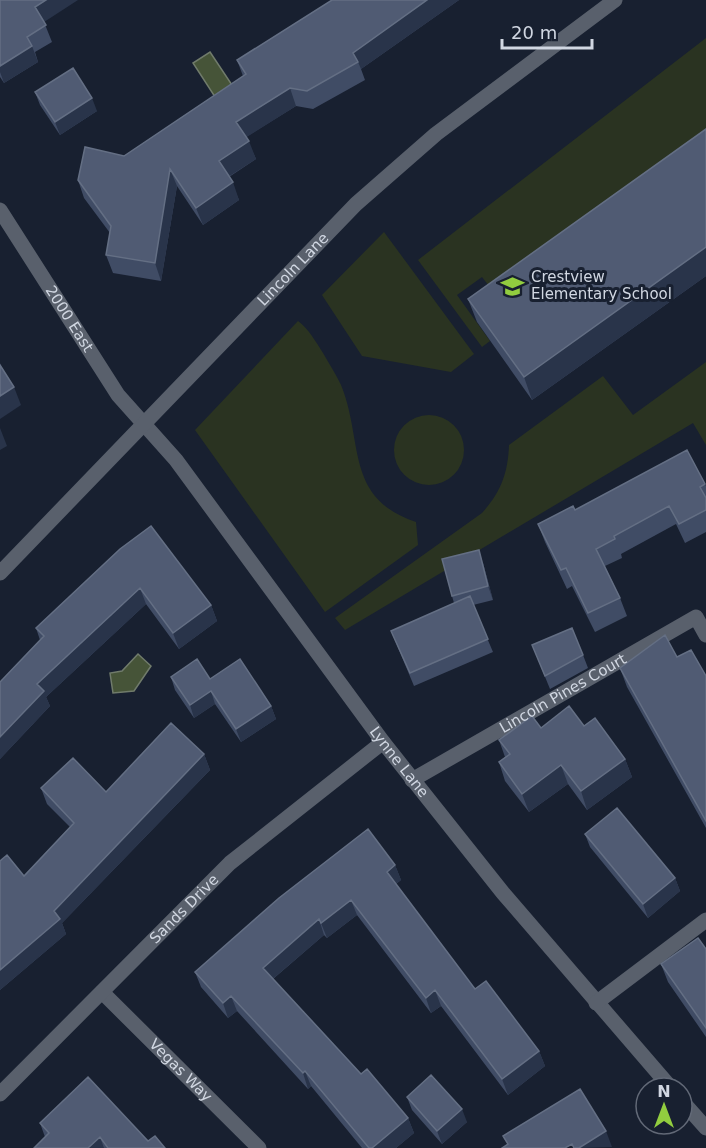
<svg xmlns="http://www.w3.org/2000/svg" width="706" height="1148" font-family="'DejaVu Sans',sans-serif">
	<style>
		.green { fill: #2a3321 }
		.water { fill: #465438; stroke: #707b6b; stroke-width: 1.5 }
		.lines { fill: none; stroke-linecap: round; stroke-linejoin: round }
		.minor { stroke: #59606c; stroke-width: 15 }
		.wall { fill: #404c65 }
		.shaded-wall { fill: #29344a }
		.building { fill: #505b73; stroke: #646f84; stroke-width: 1.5 }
		.labels { text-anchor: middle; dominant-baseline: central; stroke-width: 6; stroke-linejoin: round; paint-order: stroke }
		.street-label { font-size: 15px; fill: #d1d7e2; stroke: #182030 }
		.poi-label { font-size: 15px; fill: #d1d7e2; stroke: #182030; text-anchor: start }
	</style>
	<rect width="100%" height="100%" fill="#182030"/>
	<path class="green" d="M706,38V158L503,304L482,277L457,295L490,341L482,347L418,260Z
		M384,232L474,354L451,372L362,356L322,295Z
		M298,321C308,328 316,342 323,353C329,364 336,374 341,385C364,441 344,498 416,522L418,545L325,612L195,430Z
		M706,362V445L693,423L345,630L335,618L482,513C501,492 508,473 509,445L603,376L633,415Z
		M394 450a35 35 0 1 1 70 0a35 35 0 1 1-70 0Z"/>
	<path class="water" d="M210,52L234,88L217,100L193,63Z
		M138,654L151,666L134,691L113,693L110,673L122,671Z"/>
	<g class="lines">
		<g class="minor">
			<path id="s1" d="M0,210L118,395L176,460L383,742L503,893L671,1088"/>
			<path id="s2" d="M0,573L356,204L436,134L615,0"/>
			<path id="s3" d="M412,780L696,617L706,635"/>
			<path id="s4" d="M102,992L259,1148"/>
			<path d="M596,1003L706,920"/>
			<path id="s5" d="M0,1094L230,863L383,742"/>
			<path d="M682,1101L706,1128"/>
		</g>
	</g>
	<path class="wall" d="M0,0L44,22L52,42L35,52L38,62L4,83L0,77Z
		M332,0H459L361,69L365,80L313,109L296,106L246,137L256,159L229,177L239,200L203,225L177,186L161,281L113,273L106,255L110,233L84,198L78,180L124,156L243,76L237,60Z
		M35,92L97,111L60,135L40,105Z
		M706,129V276L532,400L477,322L468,299Z
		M687,450L706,486V532L685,543L676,524L621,554L622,558L605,566L620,598L627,616L595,632L572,586L567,589L545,542L538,524L575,510Z
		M120,549L211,605L217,621L179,649L146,604L46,697L50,706L0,759V682L40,640L36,628Z
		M483,563L493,600L473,605L493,652L414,686L391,631L454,603L452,596Z
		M532,645L583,655L588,668L550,689Z
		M677,657L706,676V828L627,687L620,668Z
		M171,677L210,679L271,706L276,719L241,742L215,704L194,718L175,690Z
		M584,726L625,759L632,777L587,810L568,784L529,812L505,781L499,762L505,757L499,740L541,728Z
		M204,754L210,770L62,923L66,934L0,990V861L24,876L70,827L47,804L41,788L106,792Z
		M585,834L675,878L680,891L648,918L590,847Z
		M395,865L401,880L396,884L475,989L539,1051L545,1066L508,1095L441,1006L431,1013L357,915L327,938L324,935L273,979L361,1074L408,1118L414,1133L396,1148H362L311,1086L308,1089L237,1011L228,1018L201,987L195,972Z
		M706,949V1037L668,982L661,964Z
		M407,1097L467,1122L442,1144L412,1110Z
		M40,1123L148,1141L165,1148H34L45,1137Z"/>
	<path class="shaded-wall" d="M46,0H78L41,24L35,7Z
		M427,0H459L361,69L358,62L353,53Z
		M32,46L38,62L4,83L0,72V66Z
		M290,88L296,106L242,140L236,122Z
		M92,98L97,111L60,135L55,122Z
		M249,141L256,159L225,179L219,161Z
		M170,169L177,186L161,281L155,263Z
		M233,182L239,200L203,225L196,208Z
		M706,247V276L532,400L524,377Z
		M14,387L21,405L0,419V396Z
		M0,428L7,446L0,450Z
		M479,550L483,563L493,600L488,586Z
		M140,588L146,604L46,697L50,706L0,759V737L37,684Z
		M211,605L217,621L179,649L173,633Z
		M211,691L215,704L194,718L190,705Z
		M271,706L276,719L241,742L236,729Z
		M204,754L210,770L62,923L66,934L0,990V970L54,911Z
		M625,759L632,777L587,810L581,791Z
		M561,765L568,784L529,812L522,794Z
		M395,865L401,880L392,887L387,872Z
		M675,878L680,891L648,918L643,904Z
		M351,900L357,915L327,938L321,923Z
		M319,919L324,935L268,983L263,968Z
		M435,990L441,1006L431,1013L426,998Z
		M231,996L237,1011L228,1018L223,1003Z
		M539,1051L545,1066L508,1095L502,1079Z
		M305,1071L311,1086L308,1089L303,1073Z
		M462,1109L467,1122L442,1144L437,1131Z
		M408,1118L414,1133L396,1148H372Z
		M606,1131L612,1147L579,1148Z
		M100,1137L104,1148H88Z"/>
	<path class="building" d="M0,0H46L35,7L46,25L27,37L32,46L0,66Z
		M332,0H427L353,53L358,62L307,91L290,88L236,122L249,141L219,161L233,182L196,208L170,169L155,263L106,255L111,226L78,180L85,147L124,156L246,74L237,60Z
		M73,68L92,98L55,122L35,92Z
		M706,129V247L524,377L468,299Z
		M0,365L14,387L0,396Z
		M687,450L705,484L700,487L706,498V510L679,524L669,506L614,536L615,539L596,549L620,598L588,613L566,568L561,570L538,524L573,506L575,510Z
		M151,526L211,605L173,633L140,588L37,684L44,691L0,737V682L44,636L36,628L120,549Z
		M479,550L488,586L452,596L442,559Z
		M470,596L488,639L410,673L391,631Z
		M572,628L583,655L545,676L532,645Z
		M665,635L677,657L691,650L706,676V821L620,668Z
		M197,659L210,679L240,659L271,706L236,729L211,691L190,705L171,677Z
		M569,706L584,726L595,718L625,759L581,791L561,765L522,794L499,762L510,754L499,740L532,716L541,728Z
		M171,723L204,754L54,911L60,919L0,970V861L7,855L24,876L74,823L41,788L73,758L106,792Z
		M617,808L675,878L643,904L585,834Z
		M368,829L395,865L387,872L475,989L486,981L539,1051L502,1079L435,990L426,998L351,900L321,923L319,919L263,968L361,1074L367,1069L408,1118L372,1148H369L305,1071L303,1073L231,996L223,1003L195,972L279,898Z
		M698,938L706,949V1028L661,964Z
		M431,1075L462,1109L437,1131L407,1097Z
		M88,1077L148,1141L155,1136L165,1148H108L100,1137L88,1148H34L49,1133L40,1123Z
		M580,1089L606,1131L579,1148H574L572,1144L565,1148H502L508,1144L503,1136Z"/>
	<defs>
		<symbol id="school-bare" viewBox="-9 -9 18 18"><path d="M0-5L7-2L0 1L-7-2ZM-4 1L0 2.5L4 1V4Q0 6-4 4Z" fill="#92cd3f" stroke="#182030" stroke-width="2.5" paint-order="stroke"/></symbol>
	</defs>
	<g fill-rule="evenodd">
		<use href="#school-bare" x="496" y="270" width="33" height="33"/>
	</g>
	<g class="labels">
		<g class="street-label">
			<text stroke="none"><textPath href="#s2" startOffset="422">Lincoln Lane</textPath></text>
			<text stroke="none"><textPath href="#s1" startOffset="129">2000 East</textPath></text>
			<text stroke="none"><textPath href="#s3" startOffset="174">Lincoln Pines Court</textPath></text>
			<text stroke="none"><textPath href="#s1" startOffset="682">Lynne Lane</textPath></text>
			<text stroke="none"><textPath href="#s5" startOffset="261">Sands Drive</textPath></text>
			<text stroke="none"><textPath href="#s4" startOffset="111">Vegas Way</textPath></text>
		</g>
		<g class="poi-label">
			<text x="531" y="277">Crestview<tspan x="531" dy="17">Elementary School</tspan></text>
		</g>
	</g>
	<g transform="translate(664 1106)"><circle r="28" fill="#182030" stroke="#626977" stroke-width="1.5"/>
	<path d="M0-4.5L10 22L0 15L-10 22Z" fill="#92cd3f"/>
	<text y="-9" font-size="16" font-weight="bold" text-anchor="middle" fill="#d1d7e2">N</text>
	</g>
	<path d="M502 39v9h90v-9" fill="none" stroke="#d1d7e2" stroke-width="3"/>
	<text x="511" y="39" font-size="18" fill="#d1d7e2" stroke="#182030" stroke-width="4.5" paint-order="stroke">20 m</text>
</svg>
